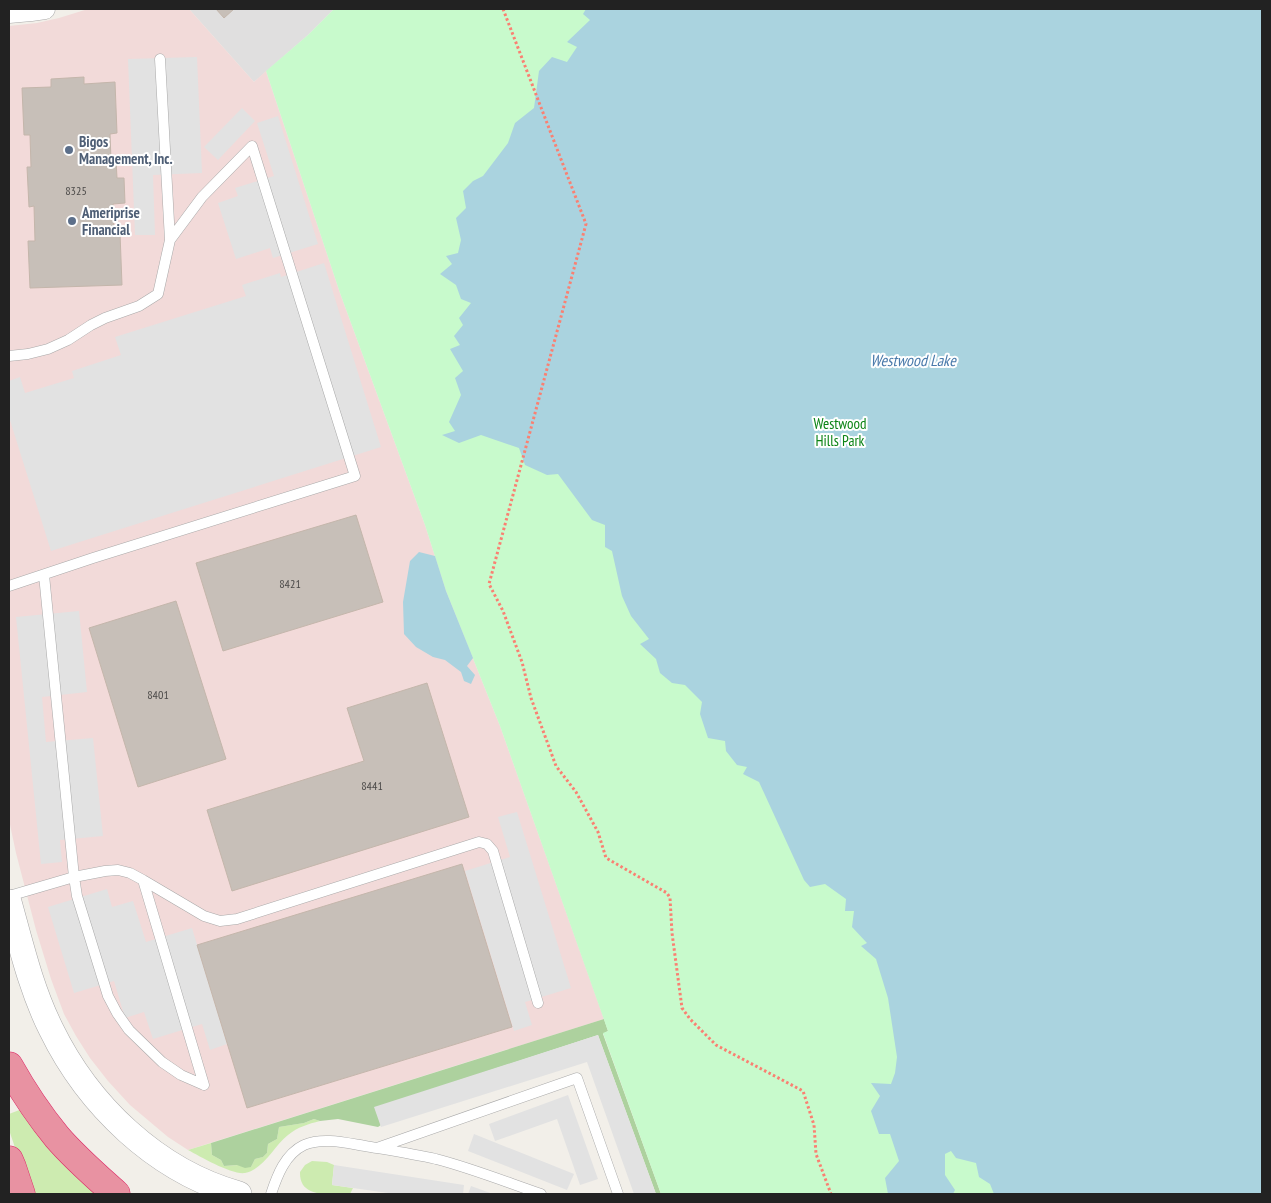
<svg xmlns="http://www.w3.org/2000/svg" width="1271" height="1203" font-family="'PT Sans Narrow',sans-serif">
	<style>
		.residential { fill: #e0dfdf }
		.commercial { fill: #f2dad9 }
		.grass { fill: #cdebb0 }
		.forest { fill: #add19e }
		.park { fill: #c8facc }
		.parking { fill: #e2e2e2 }
		.water { fill: #aad3df }
		.building { fill: #c7bfb8; stroke: #c4b6ab }
		.lines { fill: none; stroke-linecap: round; stroke-linejoin: round }
		.service-casing { stroke: #a9a9a9; stroke-width: 11 }
		.minor-casing { stroke: #a9a9a9; stroke-width: 21 }
		.tertiary-casing { stroke: #a9a9a9; stroke-width: 26 }
		.motorway-casing { stroke: #dc2a67; stroke-width: 29 }
		.path { stroke: #fa8072; stroke-width: 3; stroke-dasharray: 2.5 2.5; stroke-linecap: butt }
		.service { stroke: #fff; stroke-width: 10 }
		.minor { stroke: #fff; stroke-width: 20 }
		.tertiary { stroke: #fff; stroke-width: 25 }
		.motorway { stroke: #e892a2; stroke-width: 28 }
		.service-dot { fill: #5c6f8a; stroke: #fff; stroke-width: 2 }
		.labels { text-anchor: middle; dominant-baseline: central; stroke-width: 4; stroke-linejoin: round; paint-order: stroke }
		.number-label { font-size: 12px; fill: #4b4948 }
		.service-label { font-size: 15px; font-weight: bold; fill: #4e5e75; stroke: #fff; text-anchor: start }
		.park-label { font-size: 15px; fill: #0c8416; stroke: #fff }
		.water-label { font-size: 16px; font-style: italic; fill: #4a7aab; stroke: #fff }
	</style>
	<rect width="100%" height="100%" fill="#f2efe9"/>
	<path class="residential" d="M189,9H334L308,35L254,82Z"/>
	<path class="commercial" d="M88,9H189L254,82L266,71L340,293L425,525L446,591L500,726L604,1019L188,1150L168,1137L130,1105L108,1081L90,1058L76,1036L64,1014L51,979L36,930L16,853L9,820V26L37,23L59,18Z"/>
	<path class="grass" d="M22,1109L98,1194H31L9,1130V1114Z
		M314,1119L320,1121C308,1124 298,1127 288,1135C274,1146 264,1169 245,1173C232,1175 201,1157 188,1150L211,1143L212,1155L221,1160L224,1166L238,1165L251,1167L255,1159L263,1157L267,1153L268,1144L277,1139L279,1127L304,1123Z
		M312,1161L327,1162L334,1165L332,1185L353,1188L350,1194C331,1194 299,1199 300,1172L305,1165Z"/>
	<path class="forest" d="M604,1019L608,1031L603,1034L661,1194H656L598,1035L375,1108L381,1125L378,1127L338,1119L320,1121L314,1119L304,1123L279,1127L277,1139L268,1144L267,1153L263,1157L255,1159L251,1167L245,1168L237,1165L224,1166L221,1160L212,1155L211,1143Z"/>
	<path class="park" d="M334,9H1262V1194H661L603,1033L608,1031L500,726L446,591L425,525L340,293L266,71L308,35Z"/>
	<path class="parking" d="M197,57L202,173L153,175L155,235H135L128,59Z
		M242,108L255,121L218,160L204,147Z
		M278,116L318,244L273,258L270,248L236,259L218,203L238,196L235,188L274,176L257,123Z
		M324,263L381,447L51,551L9,417V381L20,377L25,393L74,378L72,371L121,355L115,337L246,296L242,285L280,273L281,277Z
		M79,611L87,692L42,697L46,742L93,738L103,836L60,840L62,862L41,864L16,617Z
		M517,812L571,988L525,1002L532,1025L514,1031L465,871L510,857L498,817Z
		M107,889L112,907L133,901L146,942L192,928L227,1044L210,1050L202,1024L153,1039L144,1012L125,1018L114,981L74,993L48,907Z
		M598,1035L656,1194H634L587,1062L381,1127L374,1107Z
		M568,1095L598,1179L580,1185L557,1119L495,1141L489,1124Z
		M474,1134L574,1174L567,1190L468,1151Z
		M334,1165L464,1185L463,1194H395L332,1185Z
		M471,1186L493,1194H468Z"/>
	<path class="water" d="M586,9H1262V1194H994L990,1184L979,1177L976,1163L956,1158L951,1151L945,1154V1175L955,1190L953,1194H888L885,1178L899,1161L890,1134H879L871,1111L880,1096L871,1083L891,1084L895,1073L897,1057L888,998L876,959L861,946L867,943L852,927L854,911H845L846,899L825,884L810,887L804,880L759,782L743,774L747,767L737,765L726,751L725,741L708,738L700,714L702,702L685,685L672,683L660,673L656,659L640,644L649,639L631,616L622,596L612,551L605,547V525L592,520L558,474L547,475L525,465L519,448L481,435L459,443L442,435L455,431L449,422L461,395L455,378L463,371L450,349L460,345L454,336L463,325L459,318L471,303L461,299L456,285L440,274L452,264L446,256L458,253L461,240L456,218L466,208L463,191L473,181L483,176L508,143L515,123L534,108L539,71L552,57L567,62L577,47L567,42L590,20L583,14Z
		M419,552L435,556L446,591L473,658L467,666L475,675L471,684L464,681L461,672L445,660L433,657L416,647L404,634L403,602L410,561Z"/>
	<path class="building" d="M216,9H234L224,18Z
		M84,77V84L115,82L117,133L110,134L111,160H116L117,178H124L125,203L113,204L114,233H120L122,285L30,288L28,241H35L34,206L29,207L27,167H31L30,135H24L22,88L51,87V79Z
		M356,515L383,602L223,651L196,563Z
		M176,601L226,759L138,787L89,628Z
		M427,683L469,817L232,891L207,810L364,761L347,708Z
		M462,864L512,1027L247,1108L197,945Z"/>
	<g class="lines">
		<defs>
			<path id="service" d="M160,59L170,240
				M9,356L28,354L48,349L68,340L91,325L105,318L139,306L158,294L170,240L202,197L252,146L355,476L93,558L9,586
				M44,575L74,877L77,896L108,996L117,1013L129,1030L162,1062L181,1075L204,1085
				M143,880L204,1085
				M9,896L74,877L105,871L118,870L130,873L143,880L204,916L220,921L237,919L479,842L487,844L493,851L538,1003
				M377,1148L577,1078L618,1194
				M271,1194C277,1176 285,1154 304,1145C323,1137 346,1143 365,1146C388,1150 413,1154 436,1159C471,1168 506,1182 541,1194"/>
			<path id="minor" d="M9,13L31,11L45,9"/>
			<path id="tertiary" d="M9,902C21,945 31,989 51,1029C88,1105 156,1171 239,1194"/>
			<path id="motorway" d="M9,1066C23,1091 39,1115 57,1137C75,1158 96,1176 116,1194
				M9,1160L12,1167L21,1194"/>
		</defs>
		<use href="#service" class="service-casing"/>
		<use href="#minor" class="minor-casing"/>
		<use href="#tertiary" class="tertiary-casing"/>
		<use href="#motorway" class="motorway-casing"/>
		<path class="path" d="M503,9L586,224L489,584L503,611L522,662L531,698L556,766L576,792L598,832L606,858L667,893L670,898L672,933L682,1008L690,1019L716,1045L803,1091L814,1125L816,1154L831,1194"/>
		<use href="#service" class="service"/>
		<use href="#minor" class="minor"/>
		<use href="#tertiary" class="tertiary"/>
		<use href="#motorway" class="motorway"/>
	</g>
	<g class="service-dot">
		<circle cx="69" cy="150" r="5"/>
		<circle cx="72" cy="221" r="5"/>
	</g>
	<g class="labels">
		<g class="number-label">
			<text x="76" y="190">8325</text>
			<text x="290" y="583">8421</text>
			<text x="158" y="694">8401</text>
			<text x="372" y="785">8441</text>
		</g>
		<g class="service-label">
			<text x="79" y="141">Bigos<tspan x="79" dy="17">Management, Inc.</tspan></text>
			<text x="82" y="212">Ameriprise<tspan x="82" dy="17">Financial</tspan></text>
		</g>
		<g class="park-label">
			<text x="840" y="423">Westwood<tspan x="840" dy="17">Hills Park</tspan></text>
		</g>
		<g class="water-label">
			<text x="913" y="360">Westwood Lake</text>
		</g>
	</g>
	<rect width="1271" height="1203" fill="none" stroke="#222222" stroke-width="20"/>
</svg>
